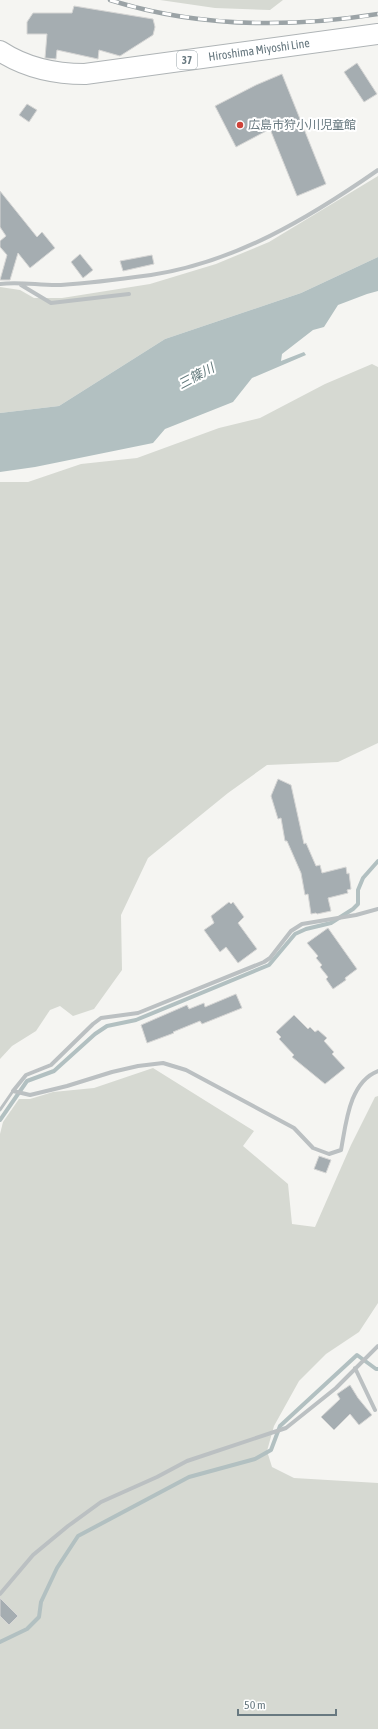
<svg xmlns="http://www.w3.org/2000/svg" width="378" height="1729" font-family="'Asap Condensed','Noto Sans JP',sans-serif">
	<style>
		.green { fill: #d6d9d2 }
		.water { fill: #b2c0c1 }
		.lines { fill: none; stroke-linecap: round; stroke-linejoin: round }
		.stream { stroke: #b2c0c1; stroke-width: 4 }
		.building { fill: #a5adb1; stroke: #d6d6d5 }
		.primary-casing { stroke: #afb4b6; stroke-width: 22 }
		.lane { stroke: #bbc0c2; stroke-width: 3 }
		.street { stroke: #bbc0c2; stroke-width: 4 }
		.primary { stroke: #fff; stroke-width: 20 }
		.rail-casing { stroke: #9ba3a6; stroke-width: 4.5 }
		.rail { stroke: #fff; stroke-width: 3; stroke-dasharray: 9; stroke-linecap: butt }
		.poi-dot { fill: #ce4239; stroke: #fff; stroke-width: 1.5 }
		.labels { text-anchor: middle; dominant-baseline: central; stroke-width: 4; stroke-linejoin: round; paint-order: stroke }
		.shield { fill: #fff; stroke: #95a1a6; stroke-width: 1 }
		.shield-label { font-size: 11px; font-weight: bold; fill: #687980 }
		.street-label { font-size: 12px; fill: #687980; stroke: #fff }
		.poi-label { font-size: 12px; fill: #687980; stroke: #fff; text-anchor: start }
		.water-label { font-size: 13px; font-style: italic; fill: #637a7c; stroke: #fff }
	</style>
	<rect width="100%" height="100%" fill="#f5f5f2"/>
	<path class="green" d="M160,0H283L270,10L215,8Z
		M378,176V257L301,293L165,339L59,406L0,413V287L20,290L34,298H62L150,284L216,264L269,242Z
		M372,364L378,367V743L338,762L267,765L228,793L148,858L121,915L122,970L94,1009L73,1016L60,1006L50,1010L36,1031L12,1046L0,1059V482H28L81,464L137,458L219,428L260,418L325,384Z
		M153,1068L254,1131L243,1146L288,1184L292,1224L315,1227L351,1145L375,1097L378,1096V1303L359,1332L326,1354L299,1381L274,1426L267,1451L272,1467L294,1478L378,1483V1729H0V1134L3,1122L19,1099H30L53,1092L94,1088Z"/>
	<path class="water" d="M378,257V291L367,294L338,305L324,327L313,330L282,354L281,361L304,352L306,355L252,378L233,402L165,429L153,443L35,467L0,472V413L59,406L165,339L301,293Z"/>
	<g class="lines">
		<path class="stream" d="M0,1120L27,1081L54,1071L95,1034L107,1026L136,1020L269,965L295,934L306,929L331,923L353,909L358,904V890L363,878L378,861
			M0,1642L27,1629L39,1617L41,1602L57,1568L78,1536L189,1477L255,1459L271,1450L280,1426L357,1355L376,1369H378"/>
	</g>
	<path class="building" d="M74,6L153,19L155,27L153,35L120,56L99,50L98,59L57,50L56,59L45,58L47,34H27V22L33,13H72Z
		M357,63L377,94L364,102L344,72Z
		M282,74L326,184L297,196L270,129L236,147L215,106L256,85Z
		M27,104L37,110L29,122L19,115Z
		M0,191L37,237L42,232L55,248L30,268L18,253L10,280H0L7,255L0,247V241L6,236L0,227Z
		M80,254L93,270L83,278L71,262Z
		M152,255L154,264L123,271L120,261Z
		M278,779L291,785L304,844L306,843L316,866L320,865L322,873L346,867L347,874L349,873L351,889L347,890L348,893L328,898L331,911L317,914L316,913L311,914L308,894L305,895L301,873L287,841H285L281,818L278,819L271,796Z
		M229,902L231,904L233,902L244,917L238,923L257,949L238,963L226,947L220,952L204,930L214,923L211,916Z
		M328,928L357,969L345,978L346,980L333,989L326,979L328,977L320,967L322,965L316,958L318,956L307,943Z
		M236,994L242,1008L202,1024L200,1021L173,1032L174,1033L147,1043L141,1025L187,1005L189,1009L204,1003L205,1007Z
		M294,1015L308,1029L310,1027L315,1032L318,1030L327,1038L324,1041L334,1052L332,1054L345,1068L325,1084L292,1057L294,1055L279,1039L281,1037L276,1032Z
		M319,1156L331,1160L326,1173L314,1169Z
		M350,1385L358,1398L372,1415L359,1425L350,1414L334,1430L321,1417L340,1399L337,1394Z
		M0,1598L18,1616L9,1625L0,1616Z"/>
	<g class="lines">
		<defs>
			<path id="primary" d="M0,51C26,68 55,74 85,74L378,34"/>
		</defs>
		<use href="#primary" class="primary-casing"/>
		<path class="lane" d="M0,1110L13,1091"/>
		<path class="street" d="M0,284C20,281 41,286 61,285C91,283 122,279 151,275C236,262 309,218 378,170
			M21,285L51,303L129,294
			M378,909L356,915L302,924L291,931L270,958L264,962L138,1013L101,1018L93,1024L51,1065L26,1075L13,1091L30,1095L67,1086L112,1072L138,1066L163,1063L186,1070L294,1128L313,1148L329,1154L341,1150C346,1124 349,1082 378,1071
			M355,1368L375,1410
			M0,1594L33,1555L68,1526L101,1502L157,1477L187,1461L286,1428L336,1388L378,1346"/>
		<use href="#primary" class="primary"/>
		<defs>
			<path id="rail" d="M110,0C196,27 290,28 378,14"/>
		</defs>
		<use href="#rail" class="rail-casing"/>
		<use href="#rail" class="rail"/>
	</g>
	<circle class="poi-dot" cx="240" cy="125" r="4"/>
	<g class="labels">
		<rect class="shield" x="177" y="51" width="20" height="18" rx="3"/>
		<g class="shield-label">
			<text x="187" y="60">37</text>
		</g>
		<g class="street-label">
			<text transform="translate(259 50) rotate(-8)">Hiroshima Miyoshi Line</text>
		</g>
		<g class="poi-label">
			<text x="248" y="125">広島市狩小川児童館</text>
		</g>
		<g class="water-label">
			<text transform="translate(196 376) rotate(-28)">三篠川</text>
		</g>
	</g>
	<path d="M238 1709v6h98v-6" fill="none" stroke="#687980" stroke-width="2"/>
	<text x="244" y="1709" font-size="12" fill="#687980" stroke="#ffffff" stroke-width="3" paint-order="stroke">50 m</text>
</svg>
